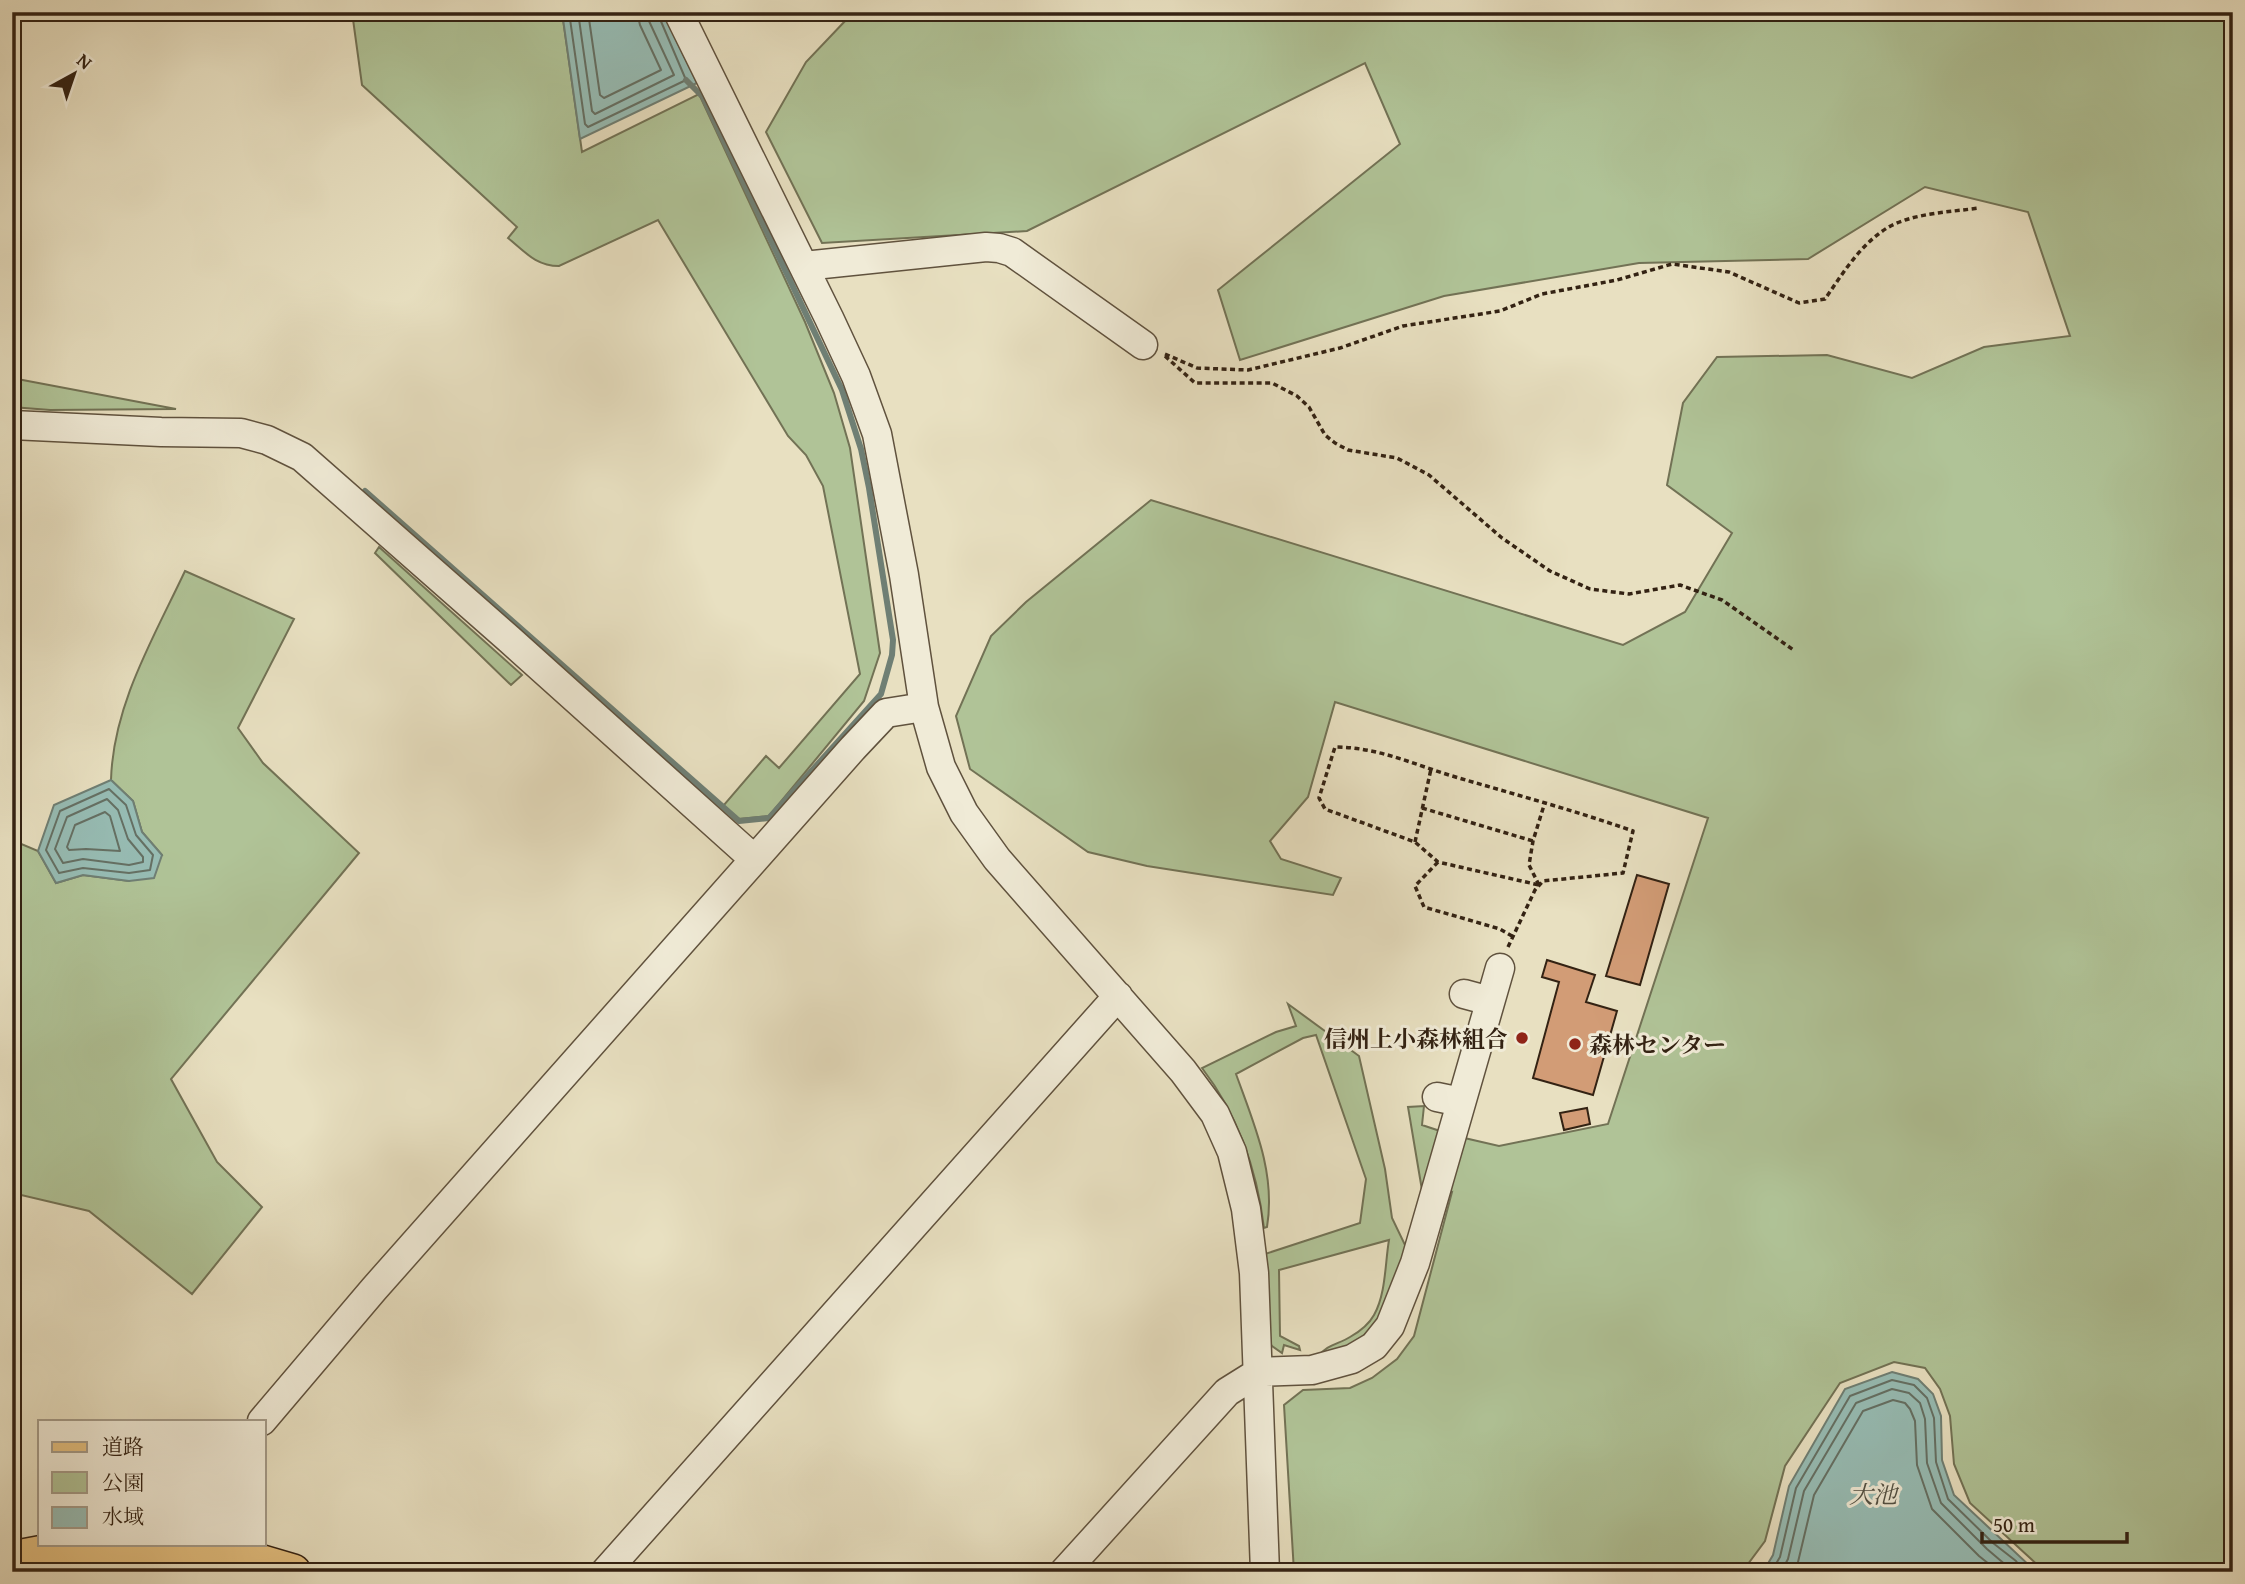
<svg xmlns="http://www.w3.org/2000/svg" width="2245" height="1584" font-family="'Gentium Book Plus','Noto Serif JP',serif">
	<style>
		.green { fill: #b0c397; stroke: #727255; stroke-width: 2 }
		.water { fill: #97bdb5; stroke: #6f7f74; stroke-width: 2 }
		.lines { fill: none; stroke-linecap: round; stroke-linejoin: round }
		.shore { stroke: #657064; stroke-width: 2 }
		.stream { stroke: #6f7f74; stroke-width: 6 }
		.building { fill: #d29c76; stroke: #332213; stroke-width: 2 }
		.minor-casing { stroke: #60523e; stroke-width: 31 }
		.major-casing { stroke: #332213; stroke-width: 38 }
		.path { stroke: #332213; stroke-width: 3.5; stroke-dasharray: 5 3.5; stroke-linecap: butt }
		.minor { stroke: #f0ebd7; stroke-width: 28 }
		.major { stroke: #e4c080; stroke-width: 35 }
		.poi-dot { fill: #8f2418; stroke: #f0ebd7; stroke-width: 2.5 }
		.labels { text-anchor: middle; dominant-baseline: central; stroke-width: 6; stroke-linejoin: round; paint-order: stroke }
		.poi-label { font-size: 23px; font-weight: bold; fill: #332213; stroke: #f0ebd7; text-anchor: end }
		.water-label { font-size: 24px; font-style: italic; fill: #515044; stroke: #f0ebd7 }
	</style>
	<rect width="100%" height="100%" fill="#e8e0c1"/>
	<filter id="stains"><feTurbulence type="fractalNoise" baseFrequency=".00286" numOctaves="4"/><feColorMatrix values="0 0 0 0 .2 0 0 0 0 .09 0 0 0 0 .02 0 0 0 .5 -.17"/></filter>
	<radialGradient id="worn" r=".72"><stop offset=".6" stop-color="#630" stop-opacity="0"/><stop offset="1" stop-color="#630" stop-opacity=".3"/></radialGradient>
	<path class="green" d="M352,12H562L582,152L699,94L805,322L834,393L850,448L880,653L864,701L769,816L739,819L723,806L766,756L779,768L860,674L823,486L806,455L788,436L658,220L559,266C536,266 525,252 508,238L517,227L362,85Z
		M869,12H2233V1572H2040L2041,1568L1970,1503L1954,1464L1950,1416L1940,1389L1925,1368L1894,1362L1840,1383L1785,1466L1765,1541L1742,1572H1294L1284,1405L1303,1390L1350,1388L1372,1378L1397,1359L1414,1336L1452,1192L1444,1193L1460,1137L1499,1146L1608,1124L1708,818L1335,702L1308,797L1270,841L1281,859L1341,878L1333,895L1147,866L1088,852L970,769L956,716L991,636L1026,602L1151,500L1623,645L1685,612L1732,533L1667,485L1683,403L1717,357L1827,355L1912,378L1984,347L2070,336L2028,212L1925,187L1808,259L1639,263L1444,296L1240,360L1218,290L1400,144L1365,63L1027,231L822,243L766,132L806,62L847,19Z
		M12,378L176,409L50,410L12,407Z
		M379,547L522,675L511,685L375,553Z
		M185,571L294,619L238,728L263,763L359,853L171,1079L217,1162L262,1207L192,1294L89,1211L17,1194L12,1196V840L38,851L56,883L83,875L129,881L162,855L142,832L133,801L111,780C113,705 154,637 185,571Z
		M1288,1004L1359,1056L1385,1169L1392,1218L1406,1247C1387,1299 1382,1344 1319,1356C1326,1345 1339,1344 1350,1337C1359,1332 1369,1324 1374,1315C1386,1294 1385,1263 1389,1240L1279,1270L1280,1336L1299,1346L1300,1350L1284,1345L1282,1353L1272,1346L1268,1340L1265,1254L1360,1223L1366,1179L1316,1035L1303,1038L1236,1074C1254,1124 1276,1173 1267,1227L1264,1228C1257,1169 1238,1115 1202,1068L1276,1032L1296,1026Z
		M1424,1106L1422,1125L1440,1131L1423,1196L1408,1107Z"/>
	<path class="water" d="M562,12H663L697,83L580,139Z
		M111,780L133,801L142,832L162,855L154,878L129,881L83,875L56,883L38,851L54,805Z
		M1892,1372L1918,1379L1933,1394L1941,1416L1942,1460L1954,1495L2031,1567L2030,1572H1763L1773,1555L1789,1486L1845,1389Z"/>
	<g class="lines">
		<path class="shore" d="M569,12L585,124L588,127L686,80L657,12
			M578,12L592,111L595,114L674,75L649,21L648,12
			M588,12L600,95L604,98L661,70L640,25L637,12
			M109,789L126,805L136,835L153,855L150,870L129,873L83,868L59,873L46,850L60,811Z
			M107,799L118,810L128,839L143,857V862L129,865L83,859L63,863L55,849L67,817Z
			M105,812L110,816L120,851L86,849L69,850L67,847L75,825Z
			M1771,1572L1780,1557L1796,1488L1850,1396L1892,1380L1914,1385L1927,1398L1934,1418L1936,1462L1948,1499L1993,1543L2016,1561L2024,1572
			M1781,1572L1788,1559L1804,1491L1856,1403L1892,1389L1909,1393L1920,1403L1925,1419L1927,1463L1941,1503L1987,1549L2014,1572
			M1793,1572L1798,1562L1814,1495L1863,1411L1893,1400L1905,1403L1910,1409L1915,1421L1917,1465L1932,1509L1979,1556L1999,1572"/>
		<path class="stream" d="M365,491L739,821L769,818L881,694L892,655L893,640L869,488L861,449L842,390L703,97L686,80"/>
	</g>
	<path class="building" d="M1637,875L1669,884L1640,985L1606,976Z
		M1547,960L1595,975L1586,1002L1617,1011L1593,1095L1533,1078L1559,982L1542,977Z
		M1587,1108L1590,1124L1564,1130L1560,1113Z"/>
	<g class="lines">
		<defs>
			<path id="minor" d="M678,12L829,318L856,376L877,434L904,575L924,707L941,767L964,813L997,859L1183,1071L1215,1114L1232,1152L1246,1209L1254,1273L1265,1572
				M804,266L986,247L999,248L1012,252L1143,345
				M12,425L161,432L241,433L267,440L302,457L509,639L754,859
				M1464,994L1490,1001
				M1437,1097L1461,1102
				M262,1421L374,1289L853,748L886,713L924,707
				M605,1572L1118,996
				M1064,1572L1227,1392L1259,1372L1312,1370L1352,1359L1374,1346L1390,1326L1415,1263L1500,968"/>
			<path id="major" d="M12,1559L60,1550L129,1545L225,1552L293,1572"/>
		</defs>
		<use href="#minor" class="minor-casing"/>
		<use href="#major" class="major-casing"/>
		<path class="path" d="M1165,354L1197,368L1248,370L1340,348L1403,326L1500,311L1542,294L1617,280L1672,264L1729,272L1799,303L1825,299C1843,273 1860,245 1887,228C1912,213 1951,212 1979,208
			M1165,356L1195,383H1272L1297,396L1309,407L1325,435L1335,443L1348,450L1397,458L1429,475L1502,538L1550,571L1590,589L1629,594L1680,585L1722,600L1795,651
			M1422,808L1533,841
			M1415,842L1431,769
			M1438,862L1415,886L1424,907L1500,929L1512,936
			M1539,885L1529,865L1533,841L1545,802
			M1508,947L1535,890L1543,881L1623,873L1633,831C1576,811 1517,795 1459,778C1417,766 1379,747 1335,747L1319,798L1325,809L1415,842L1438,862L1539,885"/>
		<use href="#minor" class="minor"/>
		<use href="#major" class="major"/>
	</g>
	<g class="poi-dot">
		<circle cx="1522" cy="1038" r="7"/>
		<circle cx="1575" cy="1044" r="7"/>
	</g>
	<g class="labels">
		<g class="poi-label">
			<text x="1508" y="1038">信州上小森林組合</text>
			<text x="1589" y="1044" text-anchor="start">森林センター</text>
		</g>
		<g class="water-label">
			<text x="1873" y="1494">大池</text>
		</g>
	</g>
	<rect width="2245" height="1584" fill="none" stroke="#e8e0c1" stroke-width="42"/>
	<rect x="14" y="14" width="2217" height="1556" fill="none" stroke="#332213" stroke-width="3.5"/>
	<rect x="21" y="21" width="2203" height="1542" fill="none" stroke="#332213" stroke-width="2"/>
	<rect x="38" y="1420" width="228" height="126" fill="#f0ebd7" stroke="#a49b89" stroke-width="2"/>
	<rect x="52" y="1442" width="35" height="10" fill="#e4c080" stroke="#a49b89" stroke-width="2"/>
	<text x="102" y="1454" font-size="21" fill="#332213">道路</text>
	<rect x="52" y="1472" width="35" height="21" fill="#b0c397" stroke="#a49b89" stroke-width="2"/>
	<text x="102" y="1490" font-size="21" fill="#332213">公園</text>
	<rect x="52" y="1507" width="35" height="21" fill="#97bdb5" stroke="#a49b89" stroke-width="2"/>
	<text x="102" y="1524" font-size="21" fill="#332213">水域</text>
	<g transform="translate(74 74) rotate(40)" stroke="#f0ebd7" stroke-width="5" paint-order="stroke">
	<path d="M0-5L12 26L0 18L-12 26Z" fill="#332213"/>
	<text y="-10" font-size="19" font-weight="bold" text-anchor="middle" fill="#332213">N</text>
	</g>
	<path d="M1982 1532v10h145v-10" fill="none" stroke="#332213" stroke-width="3.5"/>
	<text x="1993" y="1532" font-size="21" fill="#332213" stroke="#f0ebd7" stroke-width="5" paint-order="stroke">50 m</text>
	<rect width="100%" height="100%" filter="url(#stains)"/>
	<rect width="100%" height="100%" fill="url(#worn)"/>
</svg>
